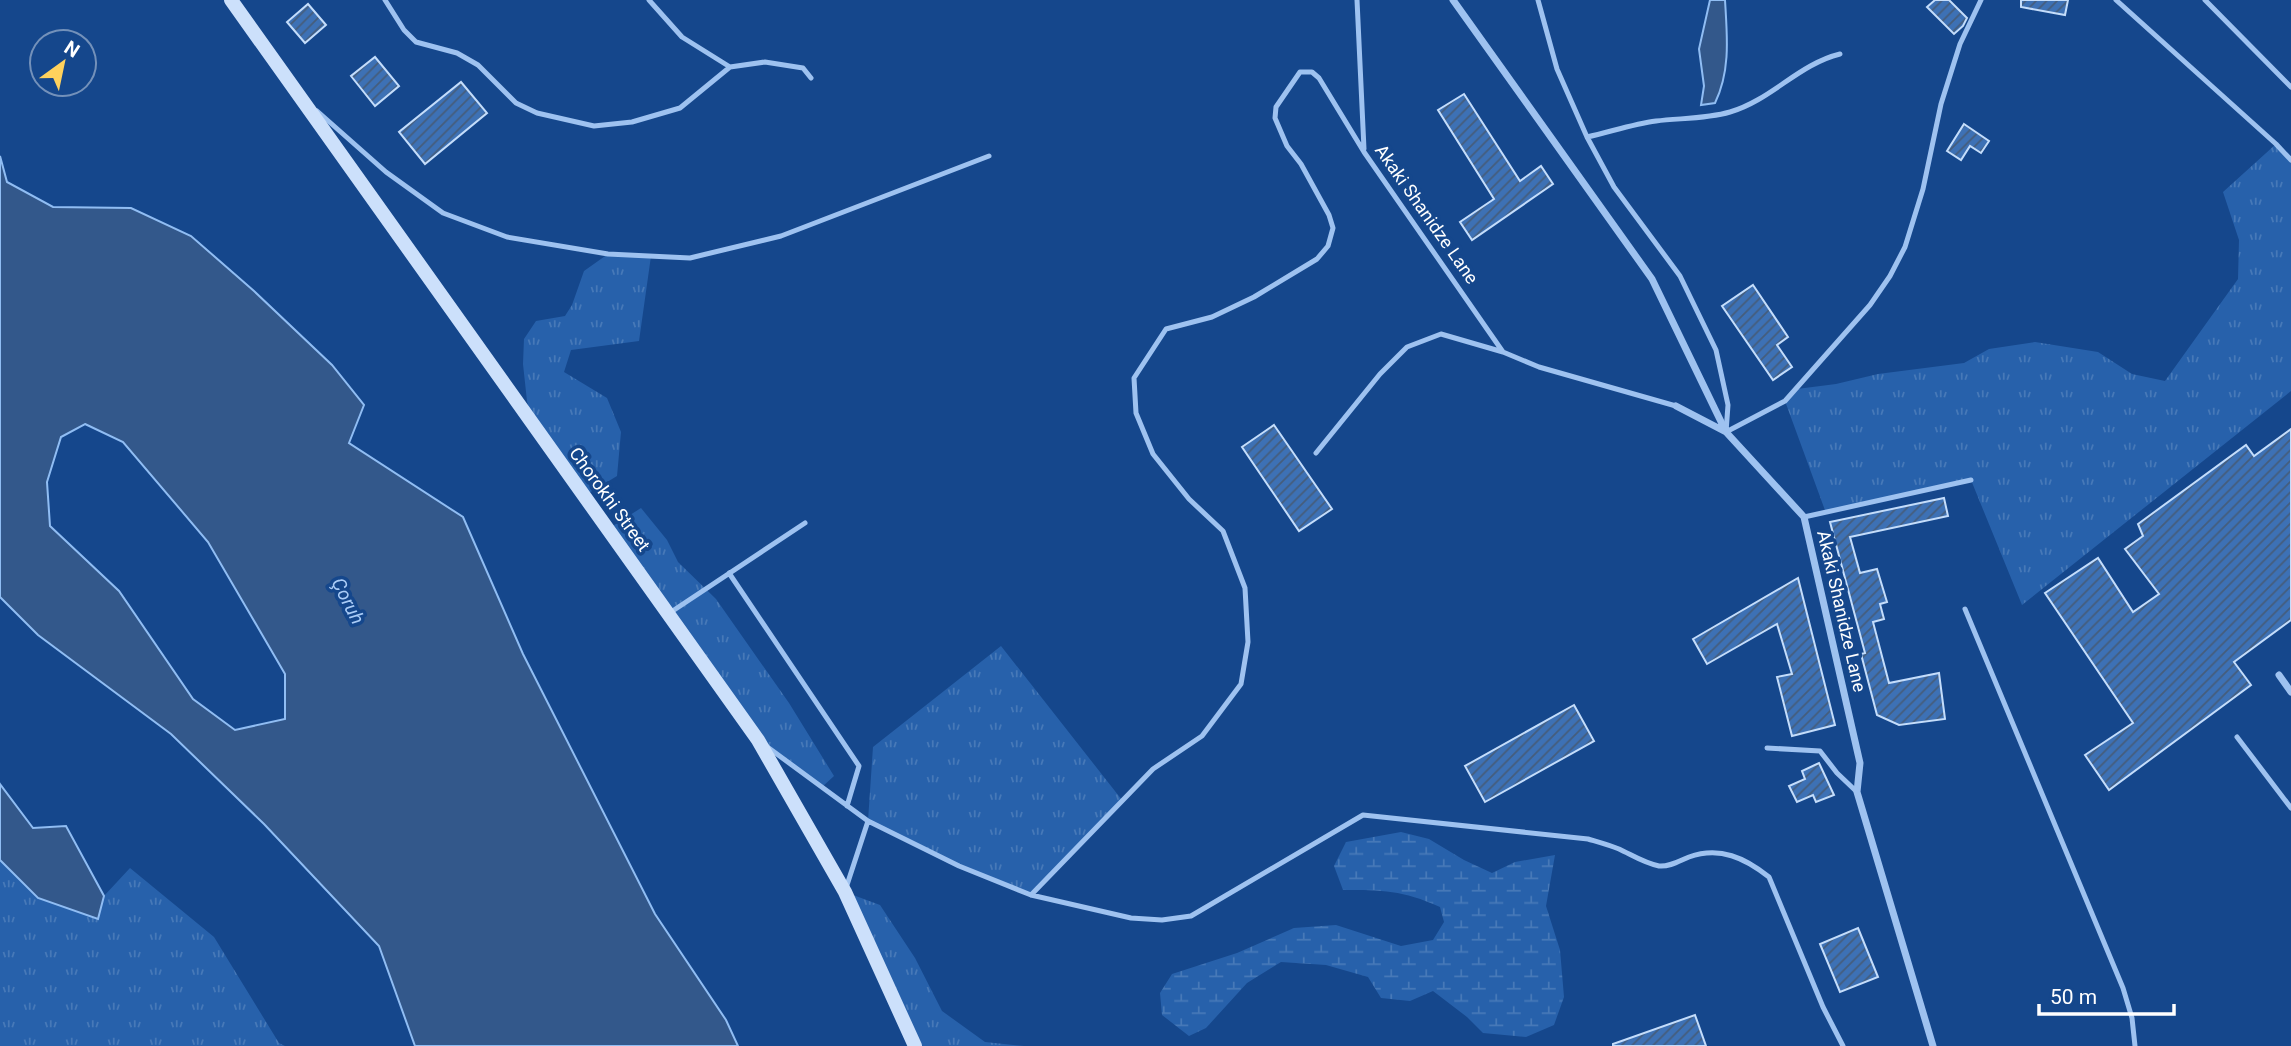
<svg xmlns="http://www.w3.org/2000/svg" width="2291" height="1046" font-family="Roboto,sans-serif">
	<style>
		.grass { fill: url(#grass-tufts) }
		.wetland { fill: url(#wetland-marsh) }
		.water { fill: #33588b; stroke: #90bdf3; stroke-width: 2; fill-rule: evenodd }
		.building { fill: url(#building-hatch); stroke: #c4ddfb; stroke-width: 2 }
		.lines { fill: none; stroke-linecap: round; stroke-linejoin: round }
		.lane { stroke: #9ec2f0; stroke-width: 5 }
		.street { stroke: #9ec2f0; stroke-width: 7 }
		.secondary { stroke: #cce0fb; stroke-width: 14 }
		.labels { text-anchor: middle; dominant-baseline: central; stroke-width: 7; stroke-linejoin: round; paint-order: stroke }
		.street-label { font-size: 18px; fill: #fff; stroke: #15478c }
		.water-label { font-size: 19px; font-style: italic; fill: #aaccf7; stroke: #15478c }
	</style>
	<defs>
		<pattern id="grass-tufts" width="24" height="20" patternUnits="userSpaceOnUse" patternTransform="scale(1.75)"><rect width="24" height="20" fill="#2761ab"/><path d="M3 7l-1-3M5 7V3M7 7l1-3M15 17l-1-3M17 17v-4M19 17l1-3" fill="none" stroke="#4779b8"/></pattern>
		<pattern id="wetland-marsh" width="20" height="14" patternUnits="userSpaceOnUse" patternTransform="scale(1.75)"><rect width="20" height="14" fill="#2761ab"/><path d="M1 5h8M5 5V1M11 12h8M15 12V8" fill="none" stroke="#4779b8"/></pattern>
		<pattern id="building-hatch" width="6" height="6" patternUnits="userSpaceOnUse" patternTransform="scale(1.75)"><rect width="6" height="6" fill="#3d71b5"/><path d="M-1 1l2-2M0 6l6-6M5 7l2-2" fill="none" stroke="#455d7b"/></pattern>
	</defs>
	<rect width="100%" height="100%" fill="#15478c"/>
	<path class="grass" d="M2276,144L2291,160V391L2022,605L1971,480L1826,513L1785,401L1797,389L1836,384L1878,374L1964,363L1989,349L2035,342L2098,352L2132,374L2165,381L2238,279L2239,240L2223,192Z
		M608,254L651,256L639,341L571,350L564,372L607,398L621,432L617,476L584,496L533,424L527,401L523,364L524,339L536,321L565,316L572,305L584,271Z
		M641,508L667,540L678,562L716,599L789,703L834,776L822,787L758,740L608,529Z
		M1001,646L1122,800L1031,895L959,866L868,821L873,747Z
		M0,860L38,898L98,918L104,896L130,868L214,937L279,1043L285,1046H0Z
		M845,892L880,905L915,958L942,1011L985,1042L1024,1046H915Z"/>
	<path class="wetland" d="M1401,832L1429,839L1464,860L1492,873L1515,862L1555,855L1546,906L1560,950L1564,997L1554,1025L1526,1037L1483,1033L1467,1017L1433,991L1410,1001L1381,998L1368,977L1326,965L1281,962L1247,983L1206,1028L1189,1036L1162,1015L1160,993L1172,974L1237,953L1294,928L1336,925L1401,946L1433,940L1444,922L1440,907C1402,890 1383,890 1343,890L1334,866L1346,842Z"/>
	<path class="water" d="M1710,0H1725C1727,35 1731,70 1715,103L1701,105L1704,86L1699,49Z
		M0,156L7,182L53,207L131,208L191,236L254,291L332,365L364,405L349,443L463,517L523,654L655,914L726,1020L738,1046H415L379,946L264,824L171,734L38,635L0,597ZM85,424L123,442L208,542L285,674V719L235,730L193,699L119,591L50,526L47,482L61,437Z
		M0,784L33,828L66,826L104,896L98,919L38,898L0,860Z"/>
	<path class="building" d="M1935,0H1949L1967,18L1963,26L1954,34L1927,7Z
		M2021,0H2068L2065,15L2021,7Z
		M308,4L326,25L305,43L287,22Z
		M375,57L399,86L375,106L351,76Z
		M461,82L487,113L425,164L399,132Z
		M1464,94L1520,181L1541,166L1553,184L1472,240L1460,222L1494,199L1438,110Z
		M1964,124L1989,141L1981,153L1970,146L1961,160L1947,151Z
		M1753,285L1788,337L1777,345L1792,367L1773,380L1722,306Z
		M1274,425L1332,509L1299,531L1242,447Z
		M2291,429V620L2234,662L2251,685L2109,790L2085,755L2133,723L2045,593L2098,558L2133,612L2159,594L2125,549L2143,536L2138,524L2246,445L2254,456Z
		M1944,498L1948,516L1850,537L1860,573L1877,569L1887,602L1880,604L1884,619L1873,622L1889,683L1939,673L1945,719L1899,725L1877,715L1861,654L1865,653L1830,522Z
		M1798,578L1835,725L1792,736L1777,677L1792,674L1777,624L1707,664L1693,639Z
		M1574,705L1594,741L1485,802L1465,766Z
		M1819,763L1834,795L1816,802L1813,795L1797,802L1789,786L1805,779L1802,771Z
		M1858,928L1878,977L1840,992L1820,944Z
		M1695,1015L1706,1046H1613V1044Z"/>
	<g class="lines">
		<path class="lane" d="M385,0L404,30L416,42L457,53L478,65L516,103L537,113L594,126L632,122L680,108L730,67L765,62L803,68L811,78
			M649,0L682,37L730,67
			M1357,0L1364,149
			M1538,0L1557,69L1587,137L1614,187L1680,276L1716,350L1728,405L1726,432
			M2116,0L2276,144L2291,160
			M2205,0L2291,87
			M317,111L386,172L443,213L507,237L608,254L690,258L781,236L989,156
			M1587,137C1610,132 1633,124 1656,121C1680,118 1706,119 1730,112C1771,100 1799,64 1840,54
			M1726,432L1785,401L1870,305L1890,276L1905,247L1923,189L1941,104L1960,44L1981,0
			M1316,453L1380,374L1407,347L1441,334L1503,352
			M1804,517L1971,480
			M729,573L859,766L847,806
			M1965,609L2123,988L2132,1018L2135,1046
			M668,614L805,523
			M2237,737L2291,808
			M766,746L868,821L959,866L1031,895L1131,918L1162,920L1191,916L1363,815L1588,839C1598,842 1609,845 1619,849C1632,855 1644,863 1659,866C1670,867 1679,861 1689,857C1720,846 1745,858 1769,877L1823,1007L1843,1046
			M1767,748L1820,751L1837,773L1857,792
			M846,888L868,821
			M1031,895L1153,769L1202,736L1241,684L1248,642L1245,588L1223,531L1189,499L1153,454L1136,413L1134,378L1166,329L1212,317L1254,297L1317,259L1328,246L1333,228L1329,215L1301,164L1287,146L1275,118L1276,107L1300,72H1312L1319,78L1364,152L1503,352L1539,367L1676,406"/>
		<path class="street" d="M1453,0L1652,279L1726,432
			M1676,406L1726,432L1804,517L1860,763L1857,792L1933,1046
			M2279,675L2291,692"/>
		<path class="secondary" d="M231,0L758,740L845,892L915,1046"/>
	</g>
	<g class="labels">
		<g class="street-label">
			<text transform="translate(1427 214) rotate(55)">Akaki Shanidze Lane</text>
			<text transform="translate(610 499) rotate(54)">Chorokhi Street</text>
			<text transform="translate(1842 611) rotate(77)">Akaki Shanidze Lane</text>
		</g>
		<g class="water-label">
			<text transform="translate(348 601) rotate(63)">Çoruh</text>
		</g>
	</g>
	<g transform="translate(63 63) rotate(33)"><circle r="33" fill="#15478c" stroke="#7391ba" stroke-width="2"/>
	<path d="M0-5L12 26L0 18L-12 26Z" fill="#ffd25d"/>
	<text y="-10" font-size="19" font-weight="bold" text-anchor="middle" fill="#ffffff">N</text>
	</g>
	<path d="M2039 1004v10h135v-10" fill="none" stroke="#ffffff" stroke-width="3.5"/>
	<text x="2050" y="1004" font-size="21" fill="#ffffff" stroke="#15478c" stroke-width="5" paint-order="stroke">50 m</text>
</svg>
